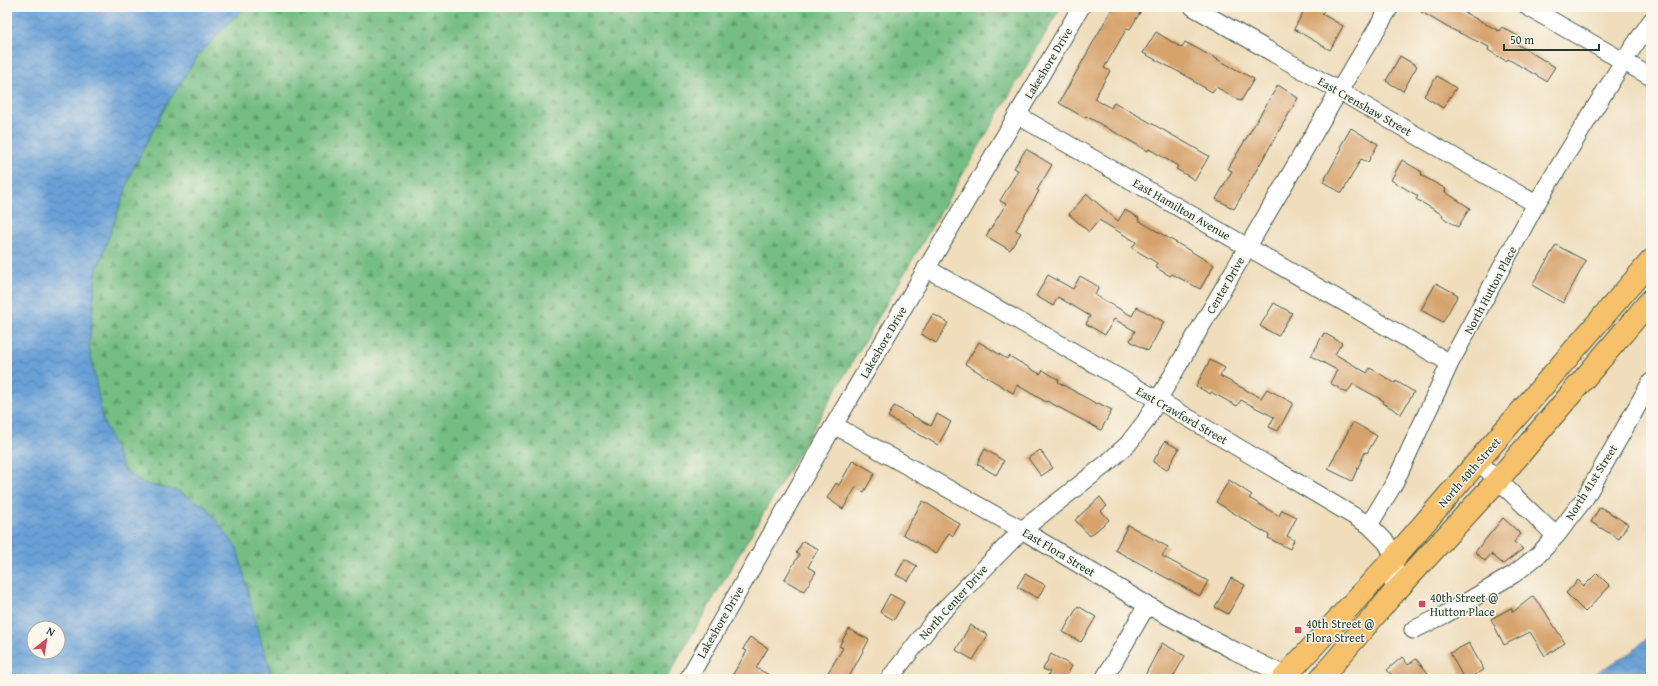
<svg xmlns="http://www.w3.org/2000/svg" width="1658" height="686" font-family="'Gentium Book Plus',serif">
	<style>
		.forest { fill: url(#forest-firs); stroke: #4a7d5c }
		.water { fill: url(#water-waves); stroke: #446e86; fill-rule: evenodd }
		.building { fill: #d7a36c }
		.lines { fill: none; stroke-linecap: round; stroke-linejoin: round }
		.minor-casing { stroke: #3e5548; stroke-width: 19 }
		.major-casing { stroke: #3e5548; stroke-width: 24 }
		.minor { stroke: #fff; stroke-width: 17 }
		.major { stroke: #f6c16b; stroke-width: 22 }
		.poi-dot { fill: #d1495b; stroke: #fbf7ec; stroke-width: 1.5 }
		.labels { text-anchor: middle; dominant-baseline: central; stroke-width: 3; stroke-linejoin: round; paint-order: stroke }
		.street-label { font-size: 12px; fill: #1f3d34; stroke: #fbf7ec }
		.poi-label { font-size: 12px; fill: #1f3d34; stroke: #fbf7ec; text-anchor: start }
	</style>
	<defs>
		<pattern id="forest-firs" width="22" height="20" patternUnits="userSpaceOnUse"><rect width="22" height="20" fill="#74bd83"/><path d="M5 1l3.5 6h-7zM16 11l3.5 6h-7z" fill="#5f9b6c"/></pattern>
		<pattern id="water-waves" width="16" height="10" patternUnits="userSpaceOnUse"><rect width="16" height="10" fill="#69a0d7"/><path d="M0 5q4-4 8 0t8 0" fill="none" stroke="#5684af"/></pattern>
	</defs>
	<rect width="100%" height="100%" fill="#fbf7ec"/>
	<filter id="ink" filterUnits="userSpaceOnUse"><feTurbulence type="fractalNoise" baseFrequency=".025" numOctaves="2"/><feDisplacementMap in="SourceGraphic" scale="8" xChannelSelector="R" yChannelSelector="G"/><feConvolveMatrix kernelMatrix="1 2 1 2 8 2 1 2 1" color-interpolation-filters="sRGB"/></filter>
	<filter id="wash" filterUnits="userSpaceOnUse"><feTurbulence type="fractalNoise" baseFrequency=".012" numOctaves="4" result="noise"/><feDisplacementMap in="SourceGraphic" scale="16" xChannelSelector="R" yChannelSelector="G"/><feGaussianBlur stdDeviation="0.9" result="paint"/><feColorMatrix in="noise" values="0 0 0 0 0 0 0 0 0 0 0 0 0 0 0 0 0 1.4 0 .05"/><feComposite in="paint" operator="in"/></filter>
	<g filter="url(#wash)">
		<rect width="100%" height="100%" fill="#efddbb"/>
		<path class="forest" d="M244,7H1061L666,679H273L257,628L178,491L141,483L123,468L103,421L89,347L96,273L132,171L166,105L200,53Z"/>
		<path class="water" d="M7,7H244L200,53L166,105L132,171L96,273L89,347L103,421L123,468L141,483L178,491L206,507L237,548L257,628L273,679H7ZM34,628H58V652H34Z
			M1651,634V679H1586L1632,652Z"/>
		<g id="blocks">
			<path class="building" d="M1113,7H1134L1141,11L1130,29L1127,28L1104,68L1110,71L1094,99L1111,108L1114,102L1209,156L1195,180L1176,169L1178,166L1149,149L1148,151L1086,116L1085,118L1059,103Z
				M1306,7H1326L1322,14L1343,26L1330,50L1294,29Z
				M1413,7H1454L1499,31L1502,27L1521,38L1517,44L1555,67L1546,81L1508,59L1506,61L1488,50L1489,47L1447,27Z
				M1156,32L1182,48L1185,42L1254,79L1241,101L1216,87L1212,92L1193,81L1194,80L1143,53Z
				M1400,56L1417,66L1403,91L1386,81Z
				M1437,76L1456,88L1443,108L1424,96Z
				M1278,85L1298,98L1234,209L1216,199L1232,171L1228,169Z
				M1351,128L1378,144L1368,162L1361,159L1342,193L1323,182L1342,148L1340,147Z
				M1026,149L1052,165L1037,190L1039,191L1016,230L1021,233L1010,250L986,236L1006,204L1000,201L1018,170L1014,168Z
				M1402,160L1422,172L1421,175L1446,189L1445,192L1470,208L1458,227L1442,217L1443,215L1416,199L1418,196L1391,180Z
				M1087,194L1118,221L1125,210L1139,218L1138,220L1214,265L1200,289L1172,274L1170,276L1155,267L1157,263L1132,248L1136,242L1099,220L1089,232L1069,214Z
				M1556,245L1586,261L1563,303L1532,285Z
				M1048,275L1073,289L1080,276L1099,287L1095,295L1132,316L1137,307L1164,322L1148,351L1130,341L1135,331L1114,319L1105,335L1086,324L1090,316L1058,297L1053,306L1036,296Z
				M1436,283L1458,295L1443,322L1421,310Z
				M1274,303L1292,313L1278,336L1260,326Z
				M933,314L948,323L936,343L921,334Z
				M1324,333L1342,343L1335,354L1367,373L1370,368L1395,383L1396,381L1414,392L1401,414L1383,403L1384,401L1353,384L1347,393L1330,383L1337,370L1311,356Z
				M979,342L1007,359L1009,356L1040,374L1043,370L1059,380L1058,382L1097,404L1098,403L1112,410L1101,430L1047,401L1046,402L1017,385L1013,393L965,364Z
				M1210,360L1225,368L1220,376L1261,398L1267,389L1293,403L1278,431L1269,427L1274,417L1241,400L1237,406L1211,392L1210,394L1196,386Z
				M894,406L931,426L937,414L951,422L938,445L888,417Z
				M1353,422L1377,436L1367,453L1365,452L1352,481L1328,469Z
				M1165,441L1179,449L1167,470L1153,462Z
				M985,449L1004,461L996,475L977,464Z
				M1040,450L1053,468L1041,476L1028,458Z
				M853,460L875,473L864,492L856,487L843,509L827,498L836,483L839,485Z
				M1229,480L1252,495L1249,498L1279,516L1282,510L1297,517L1287,536L1294,540L1290,549L1268,538L1269,535L1216,502Z
				M1100,497L1107,506L1101,511L1109,520L1090,536L1075,520Z
				M923,501L960,524L953,536L949,533L936,554L903,534Z
				M1600,507L1628,524L1619,539L1591,522Z
				M1503,518L1521,534L1514,542L1523,549L1503,564L1491,554L1485,561L1475,552Z
				M1128,525L1168,547L1162,556L1208,581L1200,596L1115,550Z
				M803,541L818,549L808,567L816,572L804,591L784,580L799,555L796,553Z
				M905,559L917,566L908,581L896,575Z
				M1597,573L1610,586L1585,612L1566,593L1578,580L1584,586Z
				M1025,574L1045,585L1038,598L1017,587Z
				M1231,578L1245,585L1228,614L1215,607Z
				M890,594L904,602L894,620L880,612Z
				M1533,596L1544,610L1565,643L1545,656L1530,632L1504,645L1491,619L1511,608L1513,612Z
				M1078,606L1096,617L1081,642L1063,632Z
				M970,625L988,635L973,660L956,650Z
				M849,629L869,640L848,679H824L843,648L839,646Z
				M750,637L768,648L756,668L777,679H730L747,651L743,649Z
				M1162,643L1185,656L1172,679H1143Z
				M1469,643L1484,670L1467,679H1464L1450,653Z
				M1051,654L1072,666L1065,679H1046L1050,672L1043,669Z
				M1402,657L1408,665L1416,659L1428,673L1421,679H1395L1387,670Z"/>
		</g>
	</g>
	<g filter="url(#ink)">
		<use href="#blocks" fill-opacity="0" stroke="#3e5548" stroke-width="1"/>
		<g class="lines">
			<defs>
				<path id="minor" d="M1193,7L1536,204
					M1528,7L1651,77
					M1017,115L1450,363
					M926,268L1158,400L1369,525L1386,542L1395,557L1393,594
					M834,425L1022,530L1147,605L1235,651L1276,671L1284,678
					M1478,461L1556,536
					M1369,525L1395,482L1450,363L1536,204L1623,62L1651,21
					M1413,630L1444,615L1514,574L1537,556L1556,536L1585,498L1651,382
					M688,679L834,425L1081,7
					M889,679L937,617L1022,530L1106,464L1128,444L1145,422L1339,91L1390,7
					M1104,679L1147,605"/>
				<path id="major" d="M1283,679L1395,557L1651,261
					M1320,679L1393,594L1497,481L1651,300"/>
			</defs>
			<use href="#minor" class="minor-casing"/>
			<use href="#major" class="major-casing"/>
			<use href="#minor" class="minor"/>
			<use href="#major" class="major"/>
		</g>
	</g>
	<g class="poi-dot">
		<rect x="1418" y="600" width="8" height="8" rx="2"/>
		<rect x="1294" y="626" width="8" height="8" rx="2"/>
	</g>
	<g class="labels">
		<g class="street-label">
			<text transform="translate(1048 63) rotate(-59)">Lakeshore Drive</text>
			<text transform="translate(1365 106) rotate(30)">East Crenshaw Street</text>
			<text transform="translate(1182 209) rotate(30)">East Hamilton Avenue</text>
			<text transform="translate(1225 285) rotate(-60)">Center Drive</text>
			<text transform="translate(1490 290) rotate(-62)">North Hutton Place</text>
			<text transform="translate(883 342) rotate(-60)">Lakeshore Drive</text>
			<text transform="translate(1182 415) rotate(30)">East Crawford Street</text>
			<text transform="translate(1469 472) rotate(-49)">North 40th Street</text>
			<text transform="translate(1591 482) rotate(-58)">North 41st Street</text>
			<text transform="translate(1059 552) rotate(31)">East Flora Street</text>
			<text transform="translate(953 602) rotate(-48)">North Center Drive</text>
			<text transform="translate(720 622) rotate(-60)">Lakeshore Drive</text>
		</g>
		<g class="poi-label">
			<text x="1430" y="597">40th Street @<tspan x="1430" dy="14">Hutton Place</tspan></text>
			<text x="1306" y="623">40th Street @<tspan x="1306" dy="14">Flora Street</tspan></text>
		</g>
	</g>
	<rect width="1658" height="686" fill="none" stroke="#fbf7ec" stroke-width="24"/>
	<g transform="translate(46 640) rotate(30)"><circle r="19" fill="#fbf7ec" stroke="#a3ada2"/>
	<path d="M0-3L7 15L0 10L-7 15Z" fill="#d1495b"/>
	<text y="-6" font-size="11" font-weight="bold" text-anchor="middle" fill="#1f3d34">N</text>
	</g>
	<path d="M1504 44v6h95v-6" fill="none" stroke="#1f3d34" stroke-width="2"/>
	<text x="1510" y="44" font-size="12" fill="#1f3d34" stroke="#fbf7ec" stroke-width="3" paint-order="stroke">50 m</text>
</svg>
